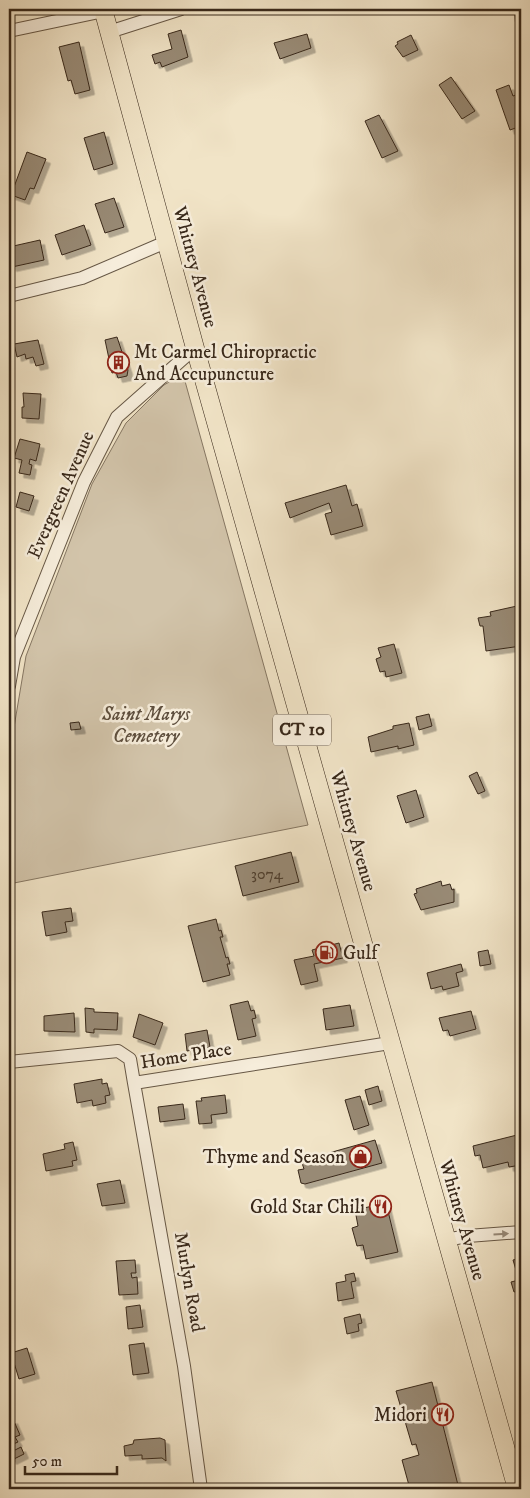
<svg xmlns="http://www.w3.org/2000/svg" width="530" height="1498" font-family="'IM FELL DW Pica',serif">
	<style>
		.green { fill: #d2c4aa; stroke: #857662 }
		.building { fill: #988a74; stroke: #38281a; filter: url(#shadow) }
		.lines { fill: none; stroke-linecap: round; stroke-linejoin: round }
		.minor-casing { stroke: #665745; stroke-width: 14 }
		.highway-casing { stroke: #38281a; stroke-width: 19 }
		.minor { stroke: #f6eddb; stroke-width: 12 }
		.highway { stroke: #f1e4c7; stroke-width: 18 }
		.oneway { fill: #978a7a }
		.labels { text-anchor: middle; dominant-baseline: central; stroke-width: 5; stroke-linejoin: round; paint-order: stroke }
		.number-label { font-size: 16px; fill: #504030 }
		.shield { fill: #f6eddb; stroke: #716354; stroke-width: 1 }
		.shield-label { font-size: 18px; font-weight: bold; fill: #38281a }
		.street-label { font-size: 19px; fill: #38281a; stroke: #f6eddb }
		.poi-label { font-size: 19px; fill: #38281a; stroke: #f6eddb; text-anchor: end }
		.park-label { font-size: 19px; font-style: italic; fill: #5e4f3e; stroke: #f6eddb }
	</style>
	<defs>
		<filter id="shadow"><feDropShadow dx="4.5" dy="4.5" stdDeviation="0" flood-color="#0004"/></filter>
	</defs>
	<rect width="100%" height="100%" fill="#f1e4c7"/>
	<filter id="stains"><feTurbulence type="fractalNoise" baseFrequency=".004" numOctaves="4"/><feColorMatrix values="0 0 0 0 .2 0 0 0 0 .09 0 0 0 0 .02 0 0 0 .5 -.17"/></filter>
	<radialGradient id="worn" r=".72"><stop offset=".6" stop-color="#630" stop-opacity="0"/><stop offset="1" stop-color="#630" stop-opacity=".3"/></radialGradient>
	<path class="green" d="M183,374L308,825L9,884V757L26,656L92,484L126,423L164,385Z"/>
	<path class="building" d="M515,15H521V30H516Z
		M181,30L188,57L162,67L160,62L155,64L152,55L172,49L168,34Z
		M307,34L311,48L280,59L274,43Z
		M411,35L418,50L403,57L395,46L398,44L397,42Z
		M79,42L90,90L75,94L71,80L68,81L59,47Z
		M451,77L475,111L462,119L439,85Z
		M509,85L513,96L521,93V126L510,130L496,90Z
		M379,115L398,151L382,158L365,121Z
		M104,132L113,164L94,170L84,138Z
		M27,152L46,159L34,189L30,188L25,200L11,195Z
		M114,198L124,227L105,233L95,204Z
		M84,225L91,245L62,255L55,235Z
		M40,240L44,260L12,267L9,247Z
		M117,337L128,370L127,376L118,378L116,372L112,373L105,340Z
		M38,340L44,364L36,366L33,357L26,359L25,354L17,357L14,344Z
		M23,393L41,394L39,419L22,418V407H24Z
		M20,439L40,444L36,461L30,459L29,464L32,465L30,475L19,473L22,460L14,458Z
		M346,485L352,506L357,504L363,526L331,535L325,514L332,512L329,503L290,518L285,503Z
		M20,492L34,496L29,511L16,507Z
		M517,606L521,607V646L486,651L483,626H480L478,618L491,616L490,612Z
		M394,644L402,673L386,677L385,671L380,672L376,659L381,657L378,648Z
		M429,714L432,726L419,730L416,717Z
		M79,722L81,729L71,730L70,723Z
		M409,723L414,745L398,749V746L371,752L368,737L393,729V726Z
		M477,772L485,791L478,794L469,776Z
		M416,790L424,817L406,823L397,796Z
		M291,852L299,882L243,896L235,866Z
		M441,881L442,886L450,884L452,890L454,889V902L421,910L414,894L417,893L416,889Z
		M71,908L73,921L65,922L67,932L46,936L42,912Z
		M216,919L219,931L221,930L223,937H220L226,958L228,957L230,964H227L230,975L203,982L188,926Z
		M339,943L343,958L314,964L318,981L301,985L294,960L314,956L312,950Z
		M488,950L491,964L480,966L478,952Z
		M461,964L463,971L456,973L459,986L443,990L442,986L431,989L427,973Z
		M248,1001L251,1011L254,1010L256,1018L252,1019L256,1036L238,1040L230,1005Z
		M350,1005L354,1026L326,1030L323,1009Z
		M85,1008L94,1009V1012L118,1013L117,1030L94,1029V1033L86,1032Z
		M471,1011L476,1029L450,1036L448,1030L443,1031L439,1018Z
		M74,1013L75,1032L44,1031V1016Z
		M139,1014L163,1023L155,1045L133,1037Z
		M207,1030L210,1047L187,1051L185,1034Z
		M102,1079V1084L107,1083L110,1095L105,1096L106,1103L93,1106L92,1100L77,1103L74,1084Z
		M378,1086L382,1101L369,1105L365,1090Z
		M225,1095L227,1113L211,1115L212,1123L199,1124L196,1101H202L201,1098Z
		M360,1096L369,1125L354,1130L345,1100Z
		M183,1104L185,1119L160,1122L158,1107Z
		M521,1134V1165L509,1167L508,1162L483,1168L480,1155L475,1156L473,1146Z
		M375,1140L382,1163L305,1184L301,1183L298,1170L304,1169L302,1163L311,1160V1158Z
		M73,1142L77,1160L72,1161L73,1166L46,1171L43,1154L65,1149L64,1144Z
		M120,1180L125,1203L102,1206L97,1184Z
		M386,1203L398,1252L366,1259L363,1245L357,1246L352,1228L358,1226L355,1210Z
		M521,1258V1290L514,1292L511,1282L519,1280L513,1260Z
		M135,1260L136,1273H131L132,1278L137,1277L138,1294L119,1295L116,1261Z
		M354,1273L356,1281L351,1282L354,1298L338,1301L336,1283L346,1281L345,1275Z
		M140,1305L143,1327L128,1329L126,1307Z
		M360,1314L362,1323L358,1324L359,1331L347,1334L344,1318Z
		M144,1343L149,1373L133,1375L129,1345Z
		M27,1348L35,1374L19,1379L11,1353Z
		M432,1382L459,1489H410L402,1460L419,1455L416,1444L412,1445L396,1391Z
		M13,1419L20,1435L15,1437L18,1442L9,1446V1421Z
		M160,1438L165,1440L166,1461L162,1458L142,1459V1455L125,1456L124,1446L133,1444L134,1440Z
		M21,1447L24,1454L12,1460L9,1453Z"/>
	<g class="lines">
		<defs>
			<path id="minor" d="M9,31L104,11
				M109,32L181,9
				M9,296L82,278L166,242
				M9,686L14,657L84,482L117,417L195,348
				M9,1062L118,1051L130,1059L134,1083L390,1043
				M134,1083L184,1366L201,1489
				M445,1240L468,1236L521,1232"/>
			<path id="highway" d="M103,9L195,348L517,1489"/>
		</defs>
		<use href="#minor" class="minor-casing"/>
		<use href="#highway" class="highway-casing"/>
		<use href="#minor" class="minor"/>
		<use href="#highway" class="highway"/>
	</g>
	<defs><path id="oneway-solid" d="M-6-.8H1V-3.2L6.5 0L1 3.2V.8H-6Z" transform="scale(1.25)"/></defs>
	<use class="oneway" href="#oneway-solid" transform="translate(501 1234) rotate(-3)"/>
	<defs>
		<symbol id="building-ring" viewBox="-11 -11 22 22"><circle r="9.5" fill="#f6eddb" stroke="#8f2418" stroke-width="1.5"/><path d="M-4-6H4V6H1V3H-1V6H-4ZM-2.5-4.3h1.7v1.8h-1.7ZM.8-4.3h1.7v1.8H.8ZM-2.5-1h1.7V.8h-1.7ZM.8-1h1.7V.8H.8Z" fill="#8f2418"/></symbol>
		<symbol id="fuel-ring" viewBox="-11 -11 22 22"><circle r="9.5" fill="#f6eddb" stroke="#8f2418" stroke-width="1.5"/><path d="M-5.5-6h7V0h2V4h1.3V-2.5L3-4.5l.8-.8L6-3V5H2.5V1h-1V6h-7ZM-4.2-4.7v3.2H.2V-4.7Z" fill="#8f2418"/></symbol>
		<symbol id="shop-ring" viewBox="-11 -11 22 22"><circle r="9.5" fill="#f6eddb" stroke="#8f2418" stroke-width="1.5"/><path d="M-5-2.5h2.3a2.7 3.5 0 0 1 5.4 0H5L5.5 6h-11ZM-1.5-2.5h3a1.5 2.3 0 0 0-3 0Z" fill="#8f2418"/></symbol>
		<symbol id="restaurant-ring" viewBox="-11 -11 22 22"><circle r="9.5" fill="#f6eddb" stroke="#8f2418" stroke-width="1.5"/><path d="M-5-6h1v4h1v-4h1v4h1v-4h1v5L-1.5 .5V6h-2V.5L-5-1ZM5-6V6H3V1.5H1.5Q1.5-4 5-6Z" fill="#8f2418"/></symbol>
	</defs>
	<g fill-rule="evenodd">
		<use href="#building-ring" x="106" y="350" width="25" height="25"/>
		<use href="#fuel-ring" x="314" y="940" width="25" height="25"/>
		<use href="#shop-ring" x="348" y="1144" width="25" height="25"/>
		<use href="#restaurant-ring" x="368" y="1194" width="25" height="25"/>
		<use href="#restaurant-ring" x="430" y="1402" width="25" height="25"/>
	</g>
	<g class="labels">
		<g class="number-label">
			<text x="267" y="874">3074</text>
		</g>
		<rect class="shield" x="273" y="714.5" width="58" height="31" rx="4"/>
		<g class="shield-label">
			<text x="302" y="730">CT 10</text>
		</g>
		<g class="street-label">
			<text transform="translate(195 267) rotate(75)">Whitney Avenue</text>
			<text transform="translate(61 495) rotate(-66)">Evergreen Avenue</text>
			<text transform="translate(353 831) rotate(74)">Whitney Avenue</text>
			<text transform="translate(186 1056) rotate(-9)">Home Place</text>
			<text transform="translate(462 1220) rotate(74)">Whitney Avenue</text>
			<text transform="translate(189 1282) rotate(80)">Murlyn Road</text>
		</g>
		<g class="poi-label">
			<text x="134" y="352" text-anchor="start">Mt Carmel Chiropractic<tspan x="134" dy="22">And Accupuncture</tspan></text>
			<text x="343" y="953" text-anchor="start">Gulf</text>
			<text x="345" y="1157">Thyme and Season</text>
			<text x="365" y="1207">Gold Star Chili</text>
			<text x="427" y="1415">Midori</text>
		</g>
		<g class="park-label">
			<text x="146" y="714">Saint Marys<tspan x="146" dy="22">Cemetery</tspan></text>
		</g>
	</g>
	<rect width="530" height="1498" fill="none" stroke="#f1e4c7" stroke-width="30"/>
	<rect x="10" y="10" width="510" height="1478" fill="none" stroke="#38281a" stroke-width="2.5"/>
	<rect x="15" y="15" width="500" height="1468" fill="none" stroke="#38281a"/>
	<path d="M25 1466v8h92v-8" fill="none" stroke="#38281a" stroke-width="2.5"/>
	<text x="32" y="1466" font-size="15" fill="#38281a" stroke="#f6eddb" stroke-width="4" paint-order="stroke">50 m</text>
	<rect width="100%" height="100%" filter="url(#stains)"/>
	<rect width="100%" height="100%" fill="url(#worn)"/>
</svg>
